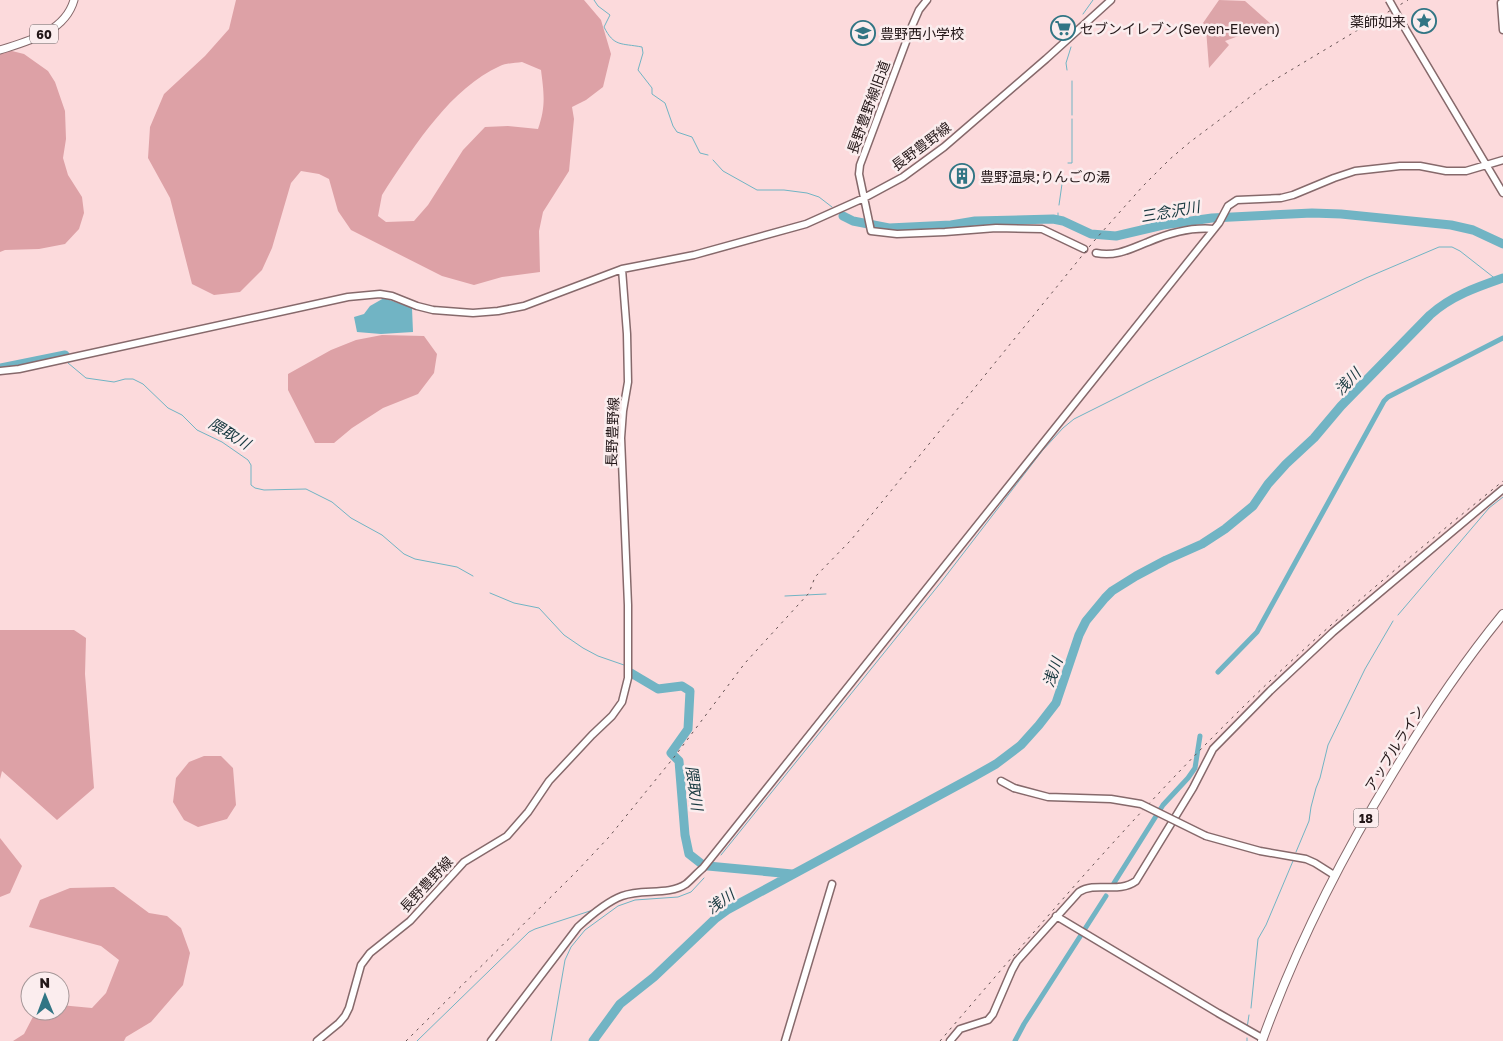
<svg xmlns="http://www.w3.org/2000/svg" width="1503" height="1041" font-family="'Golos Text','Noto Sans JP',sans-serif">
	<style>
		.green { fill: #dda5a9 }
		.forest { fill: #dda1a6; fill-rule: evenodd }
		.water { fill: #71b4c4 }
		.lines { fill: none; stroke-linecap: round; stroke-linejoin: round }
		.stream { stroke: #71b4c4; stroke-width: 1 }
		.canal { stroke: #71b4c4; stroke-width: 5 }
		.river { stroke: #71b4c4; stroke-width: 9 }
		.secondary-casing { stroke: #86696b; stroke-width: 9 }
		.primary-casing { stroke: #86696b; stroke-width: 9 }
		.highway-casing { stroke: #86696b; stroke-width: 10 }
		.secondary { stroke: #fff; stroke-width: 6 }
		.primary { stroke: #fff; stroke-width: 7 }
		.highway { stroke: #fff; stroke-width: 8 }
		.rail { stroke: #635051; stroke-width: 1; stroke-dasharray: 2.5 5; stroke-linecap: butt }
		.secondary-bridge-casing { stroke: #86696b; stroke-width: 9; stroke-linecap: butt }
		.secondary-bridge { stroke: #fff; stroke-width: 6 }
		.labels { text-anchor: middle; dominant-baseline: central; stroke-width: 5; stroke-linejoin: round; paint-order: stroke }
		.shield { fill: #fbedee; stroke: #645758; stroke-width: 1 }
		.shield-label { font-size: 12px; font-weight: bold; fill: #231718 }
		.poi-label { font-size: 14px; fill: #231718; stroke: #fbedee; text-anchor: start }
		.street-label { font-size: 14px; fill: #231718; stroke: #fbedee }
		.water-label { font-size: 15px; font-style: italic; fill: #183940; stroke: #fbedee }
	</style>
	<rect width="100%" height="100%" fill="#fcdadc"/>
	<path class="green" d="M1219,0L1245,1L1271,24L1225,41L1229,45L1209,68L1206,29L1220,38L1203,23Z"/>
	<path class="forest" d="M236,0H584L601,20L611,54L603,87L586,100L572,107L574,119L569,171L543,212L539,231L540,272L502,277L474,285L442,276L351,230L338,211L329,179L319,174L301,171L291,183L272,248L262,270L240,292L214,295L192,284L170,198L148,158L150,127L164,94L205,56L229,29ZM522,62L541,70C544,94 546,106 538,129L508,126L485,127L463,150L428,205L414,221L386,222L378,216L382,195L387,187C416,144 451,88 500,66C506,63 515,63 522,62Z
		M0,48L24,54L48,71L55,82L65,111L66,139L63,158L68,175L82,197L84,213L79,229L65,244L39,249L5,250L0,252Z
		M382,335L424,336L437,354L434,373L418,394L383,408L352,428L334,443H315L288,390V374L331,350L356,340Z
		M0,630H74L86,638L85,674L94,788L57,820L2,771L0,779Z
		M204,756H221L233,768L236,805L227,819L198,827L184,820L173,802L176,778L189,762Z
		M0,838L22,866L10,893L0,897Z
		M114,887L149,913L167,916L181,928L190,953L183,985L151,1022L126,1037L124,1041H13L24,1034L36,1011H60V1005L92,1008L106,993L119,960L101,946L29,927L40,900L70,888Z"/>
	<path class="water" d="M384,298L412,308L413,332L381,334L357,332L354,317L364,314L370,306Z"/>
	<g class="lines">
		<path class="stream" d="M594,0L598,6L610,15L604,27C614,47 621,43 642,47L643,53L638,70L652,88V94L665,103L673,126L677,132L692,137L700,153L708,155
			M1083,14L1093,0
			M1067,70L1066,63L1071,47
			M1072,115V81
			M713,160L723,171L757,190H784L807,193L819,197L832,207
			M1068,163H1072V119
			M1059,205L1063,177
			M1058,220V213
			M68,363L86,378L114,382L125,379H133L143,384L168,408L182,415L197,430L222,442L248,460L251,465V485L255,488L264,490L306,489L332,502L351,518L382,535L404,554L415,559L457,567L473,576
			M490,593L514,603L539,608L564,635L583,648L598,656L624,665
			M785,596L826,594
			M1398,615L1489,508L1503,497
			M1296,852L1309,821L1311,807L1316,788L1320,778L1328,745L1365,669L1393,621
			M721,855L942,581L1042,451L1063,428L1074,419L1148,382L1366,278L1439,247H1452L1460,251L1497,280
			M1251,1008L1258,939L1266,925L1293,861
			M1247,1028L1249,1015
			M1247,1038V1041
			M417,1041L529,932L535,929L593,910
			M551,1041L565,960L571,947L585,930L618,906L635,900L678,897L691,892L704,878"/>
		<path class="canal" d="M1218,672L1257,632L1384,401L1388,397L1503,338
			M1114,883L1163,805L1188,778L1195,768L1200,736
			M1015,1041L1024,1024L1106,896"/>
		<path class="river" d="M843,216L853,221L889,228L951,225L975,221L1053,219L1063,221L1091,234L1116,236L1163,225L1212,218L1312,213L1341,214L1451,225L1473,230L1503,244
			M0,368L65,355
			M631,673L658,689L682,686L690,691L688,729L671,753L679,761L685,835L689,854L703,865L708,866L792,874
			M593,1041L620,1004L654,977L716,918L727,910L973,777L996,764L1021,745L1039,725L1056,703L1079,635L1086,621L1105,598L1112,591L1136,576L1166,560L1202,544L1225,529L1253,506L1268,484L1286,464L1314,438L1341,406L1430,315C1451,296 1477,287 1503,278"/>
		<defs>
			<path id="secondary" d="M927,0L919,10L912,26L860,165L859,174L871,231L897,234L945,232L996,228L1042,229L1084,249
				M1503,2L1501,3L1503,30
				M1403,25L1503,193
				M1096,253C1116,257 1130,249 1148,242C1169,233 1192,227 1214,229
				M0,371L19,369L348,297L380,294L392,296L417,306L433,310L473,313L498,311L524,306L622,269L694,255L806,224L864,198L903,177L944,147L1046,59L1111,0
				M1001,781L1014,788
				M1206,836L1260,851L1306,859L1315,863L1334,875
				M1056,916L1218,1013L1262,1038
				M317,1041L339,1023L345,1016L349,1008L361,965L370,953L410,921L464,862L507,836L528,812L549,781L592,735L612,716L622,702L628,678V605L621,438L623,411L628,382L627,334L622,269
				M491,1041L578,927C590,916 606,902 622,896C642,888 668,896 686,884C692,879 697,873 703,868L1219,223L1228,206L1237,200L1281,198L1293,195L1334,178L1355,171L1400,166H1420L1446,171H1466L1503,160
				M785,1041L832,884
				M950,1041L960,1029L988,1020L993,1014L1012,970L1017,961L1079,892C1096,881 1118,894 1136,881L1193,788L1213,749L1270,691L1333,632L1503,489"/>
			<path id="primary" d="M0,50C28,41 65,32 74,0"/>
			<path id="highway" d="M1262,1041C1296,947 1341,858 1393,773C1426,718 1462,664 1503,614"/>
		</defs>
		<use href="#secondary" class="secondary-casing"/>
		<use href="#primary" class="primary-casing"/>
		<use href="#highway" class="highway-casing"/>
		<use href="#secondary" class="secondary"/>
		<use href="#primary" class="primary"/>
		<use href="#highway" class="highway"/>
		<path class="rail" d="M406,1041L576,872L609,837L675,756L745,663L809,593L815,577L851,540L1094,241L1143,186L1170,159L1190,142L1266,85L1408,0
			M940,1041C1037,928 1134,814 1241,709C1323,628 1413,554 1503,481"/>
		<defs>
			<path id="secondary-bridge" d="M1389,0L1403,25
				M1014,788L1048,797L1111,799L1141,804L1206,836"/>
		</defs>
		<use href="#secondary-bridge" class="secondary-bridge-casing"/>
		<use href="#secondary-bridge" class="secondary-bridge"/>
	</g>
	<defs>
		<symbol id="sight-ring" viewBox="-11 -11 22 22"><circle r="9.5" fill="#fbedee" stroke="#317584" stroke-width="1.5"/><path d="M0-6L1.8-2.2L6-1.7L2.9 1.2L3.7 5.4L0 3.3L-3.7 5.4L-2.9 1.2L-6-1.7L-1.8-2.2Z" fill="#317584"/></symbol>
		<symbol id="supermarket-ring" viewBox="-11 -11 22 22"><circle r="9.5" fill="#fbedee" stroke="#317584" stroke-width="1.5"/><path d="M-6-5.5h2.5l.6 2H6L4.5 2H-2.5L-4.4-4H-6ZM-1.5 3.2a1.3 1.3 0 1 0 .1 0ZM3 3.2a1.3 1.3 0 1 0 .1 0Z" fill="#317584"/></symbol>
		<symbol id="school-ring" viewBox="-11 -11 22 22"><circle r="9.5" fill="#fbedee" stroke="#317584" stroke-width="1.5"/><path d="M0-5L7-2L0 1L-7-2ZM-4 1L0 2.5L4 1V4Q0 6-4 4Z" fill="#317584"/></symbol>
		<symbol id="building-ring" viewBox="-11 -11 22 22"><circle r="9.5" fill="#fbedee" stroke="#317584" stroke-width="1.5"/><path d="M-4-6H4V6H1V3H-1V6H-4ZM-2.5-4.3h1.7v1.8h-1.7ZM.8-4.3h1.7v1.8H.8ZM-2.5-1h1.7V.8h-1.7ZM.8-1h1.7V.8H.8Z" fill="#317584"/></symbol>
	</defs>
	<g fill-rule="evenodd">
		<use href="#sight-ring" x="1410" y="7" width="28" height="28"/>
		<use href="#supermarket-ring" x="1049" y="14" width="28" height="28"/>
		<use href="#school-ring" x="849" y="19" width="28" height="28"/>
		<use href="#building-ring" x="948" y="162" width="28" height="28"/>
	</g>
	<g class="labels">
		<g class="shield">
			<rect x="30" y="24.5" width="28" height="19" rx="4"/>
			<rect x="1353.5" y="808.5" width="25" height="19" rx="4"/>
		</g>
		<g class="shield-label">
			<text x="44" y="34">60</text>
			<text x="1366" y="818">18</text>
		</g>
		<g class="poi-label">
			<text x="1406" y="21" text-anchor="end">薬師如来</text>
			<text x="1080" y="28">セブンイレブン(Seven-Eleven)</text>
			<text x="880" y="33">豊野西小学校</text>
			<text x="980" y="176">豊野温泉;りんごの湯</text>
		</g>
		<g class="street-label">
			<text transform="translate(868 107) rotate(-70)">長野豊野線旧道</text>
			<text transform="translate(921 146) rotate(-37)">長野豊野線</text>
			<text transform="translate(612 432) rotate(-88)">長野豊野線</text>
			<text transform="translate(1394 748) rotate(-58)">アップルライン</text>
			<text transform="translate(426 884) rotate(-47)">長野豊野線</text>
		</g>
		<g class="water-label">
			<text transform="translate(1170 211) rotate(-10)">三念沢川</text>
			<text transform="translate(1347 381) rotate(-46)">浅川</text>
			<text transform="translate(230 433) rotate(31)">隈取川</text>
			<text transform="translate(1052 672) rotate(-71)">浅川</text>
			<text transform="translate(695 788) rotate(82)">隈取川</text>
			<text transform="translate(720 901) rotate(-35)">浅川</text>
		</g>
	</g>
	<g transform="translate(45 996) rotate(359)"><circle r="24" fill="#fbedee" stroke="#a59798"/>
	<path d="M0-4L9 19L0 12L-9 19Z" fill="#317584"/>
	<text y="-8" font-size="14" font-weight="bold" text-anchor="middle" fill="#231718">N</text>
	</g>
</svg>
